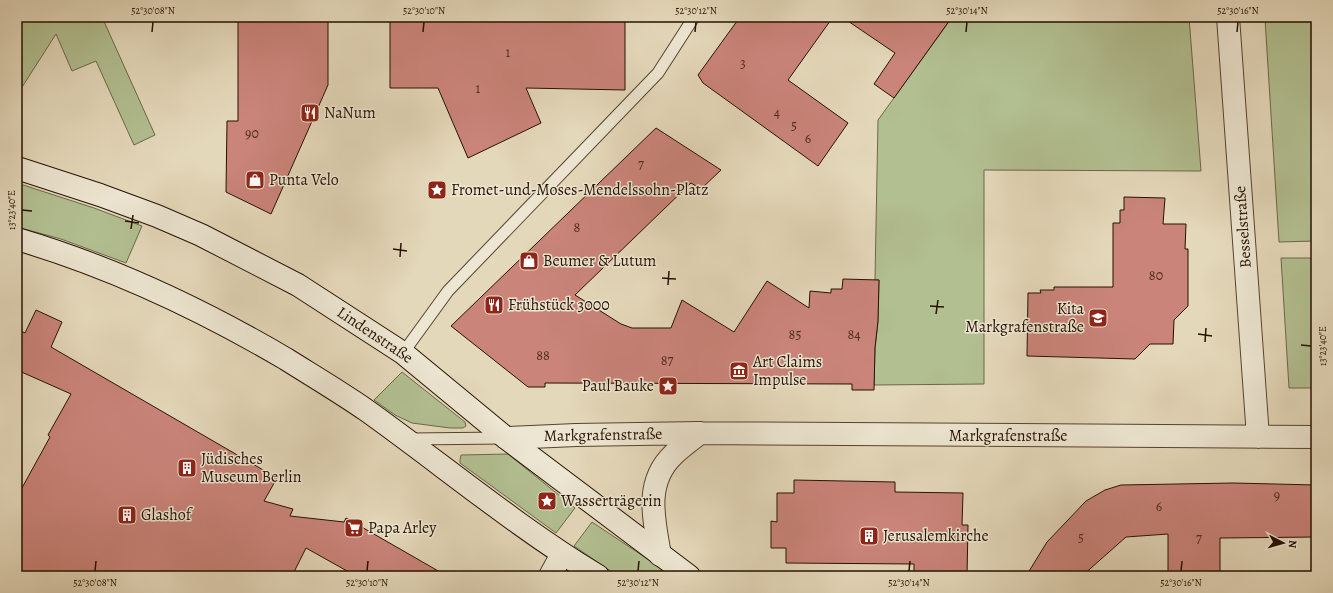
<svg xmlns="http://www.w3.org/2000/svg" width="1333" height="593" font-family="Alegreya,serif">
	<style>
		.green { fill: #b2bf91; stroke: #6c6848 }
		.building { fill: #ca847a; stroke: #261100 }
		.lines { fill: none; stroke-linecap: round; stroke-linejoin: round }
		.lane-casing { stroke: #56432e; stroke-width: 13 }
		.street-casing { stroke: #56432e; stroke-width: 24 }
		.secondary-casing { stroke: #261100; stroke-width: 24 }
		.lane { stroke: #ede6d2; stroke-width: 11 }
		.street { stroke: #ede6d2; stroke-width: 22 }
		.secondary { stroke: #ede6d2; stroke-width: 22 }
		.ticks { fill: none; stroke: #261100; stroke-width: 1.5 }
		.labels { text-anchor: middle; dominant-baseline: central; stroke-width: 3; stroke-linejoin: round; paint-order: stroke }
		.number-label { font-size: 14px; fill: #4f2e1e }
		.poi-label { font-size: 16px; fill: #261100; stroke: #ede6d2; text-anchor: start }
		.street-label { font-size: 16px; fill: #261100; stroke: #ede6d2 }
		.neatline { fill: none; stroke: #261100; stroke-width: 1.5 }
		.ticks-label { font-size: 10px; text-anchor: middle; fill: #261100 }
	</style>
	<rect width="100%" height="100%" fill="#e4d8ba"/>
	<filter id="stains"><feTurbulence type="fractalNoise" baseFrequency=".005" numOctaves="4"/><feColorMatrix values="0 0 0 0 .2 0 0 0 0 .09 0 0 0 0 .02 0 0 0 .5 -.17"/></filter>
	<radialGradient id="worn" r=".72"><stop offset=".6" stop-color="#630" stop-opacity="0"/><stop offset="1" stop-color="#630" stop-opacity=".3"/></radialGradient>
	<path class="green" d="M17,17H102L155,135L134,145L96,61L72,71L56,34L17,95Z
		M945,17H1189L1201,171L984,170V384L874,385L875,348L878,321L879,280H875L878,120L948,23Z
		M1316,18V241L1279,242L1265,19Z
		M17,183L94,208L142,226L126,263L61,239L17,227Z
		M1281,258H1316V388H1289Z
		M402,372L465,422L466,426L463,428H450L412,423L395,415L374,400Z
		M508,454L575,508L556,533L460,463V460L461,455Z
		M592,522L673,576H618L574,546Z"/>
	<path class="building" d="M238,17H328V85L271,214L226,192L227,121H238Z
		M390,17H625V90L526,88L541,123L468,158L438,88H390Z
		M740,17H833L788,80L848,123L818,166L703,83L698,75Z
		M842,17H952L894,98L874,84L895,53Z
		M656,128L721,170L701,189L691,183L575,295L621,324L632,328H671L682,300L734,332L767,281L809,308L810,291L831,293V289H842L843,279L879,280L878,321L875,348L874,390H852V384L545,383V387H528L451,326Z
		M1124,197L1165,198L1163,224H1186L1185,249H1188V306L1174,320L1173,344H1150L1135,359L1027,356L1028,293H1041L1040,290H1054V287H1113V223H1120V210H1124Z
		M36,310L62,322L51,347L277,478L264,501L293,509L290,516L344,522L346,518L447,576H356L306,548L292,576H28L17,569V497L50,437L48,435L71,394L17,370V329L25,333Z
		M794,480L895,482V492L963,493L962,525H968L967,576H914V564L786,563V548H771V521L777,522V493H794Z
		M1233,483L1316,485V537L1220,538V576H1168V534L1126,537L1082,576H1026L1047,542L1086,501L1105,490L1121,485Z"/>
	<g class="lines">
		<defs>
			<path id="lane" d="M403,353L448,291L658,73L694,17
				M410,439L505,438"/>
			<path id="street" d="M1228,17L1258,437
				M506,438L576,435L700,433L1316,437
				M660,555C654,520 644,483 673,455C681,447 691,440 700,433
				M550,576L562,554"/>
			<path id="secondary" d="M17,168L100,195L157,216L201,235L298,285L403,353L506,438L689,576
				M17,239C112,267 201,309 286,359C313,376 340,392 366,410C443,465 517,527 598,576"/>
		</defs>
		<use href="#lane" class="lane-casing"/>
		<use href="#street" class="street-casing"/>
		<use href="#secondary" class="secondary-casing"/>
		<use href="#lane" class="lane"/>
		<use href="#street" class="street"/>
		<use href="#secondary" class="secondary"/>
	</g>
	<path class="ticks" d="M152,32L153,22M423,32L424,22M695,32L696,22M966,32L967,22M1237,32L1238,22M22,210L32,211M125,221L139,223M131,229L133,215M393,249L407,251M400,257L401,243M662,278L676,279M668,285L669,271M930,306L944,307M936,314L938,300M1198,334L1212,336M1205,342L1206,328M1301,345L1311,346M95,571L96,561M367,571L368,561M638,571L639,561M909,571L910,561M1181,571L1182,561"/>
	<defs>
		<symbol id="restaurant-square" viewBox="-11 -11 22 22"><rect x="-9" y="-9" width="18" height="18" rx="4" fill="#8f2418" stroke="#ede6d2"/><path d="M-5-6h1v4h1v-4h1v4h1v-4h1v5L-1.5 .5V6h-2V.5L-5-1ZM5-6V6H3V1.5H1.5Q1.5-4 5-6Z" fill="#fff"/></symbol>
		<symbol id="shop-square" viewBox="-11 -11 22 22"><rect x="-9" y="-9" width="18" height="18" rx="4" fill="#8f2418" stroke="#ede6d2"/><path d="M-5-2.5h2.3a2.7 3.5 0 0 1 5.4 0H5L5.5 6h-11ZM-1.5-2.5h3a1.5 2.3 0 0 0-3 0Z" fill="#fff"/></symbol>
		<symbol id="sight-square" viewBox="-11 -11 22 22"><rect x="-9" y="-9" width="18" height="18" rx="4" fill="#8f2418" stroke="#ede6d2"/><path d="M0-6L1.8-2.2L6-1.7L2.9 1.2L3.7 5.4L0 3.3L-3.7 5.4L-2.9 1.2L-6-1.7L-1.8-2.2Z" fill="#fff"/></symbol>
		<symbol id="school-square" viewBox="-11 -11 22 22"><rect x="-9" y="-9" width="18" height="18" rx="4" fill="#8f2418" stroke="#ede6d2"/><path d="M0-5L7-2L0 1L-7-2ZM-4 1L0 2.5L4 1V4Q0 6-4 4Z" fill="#fff"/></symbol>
		<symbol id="museum-square" viewBox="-11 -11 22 22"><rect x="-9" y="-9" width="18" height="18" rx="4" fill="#8f2418" stroke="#ede6d2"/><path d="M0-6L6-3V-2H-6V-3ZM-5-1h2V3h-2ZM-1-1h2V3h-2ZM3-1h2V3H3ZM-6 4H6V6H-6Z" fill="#fff"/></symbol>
		<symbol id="building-square" viewBox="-11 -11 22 22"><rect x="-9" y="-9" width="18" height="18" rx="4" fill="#8f2418" stroke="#ede6d2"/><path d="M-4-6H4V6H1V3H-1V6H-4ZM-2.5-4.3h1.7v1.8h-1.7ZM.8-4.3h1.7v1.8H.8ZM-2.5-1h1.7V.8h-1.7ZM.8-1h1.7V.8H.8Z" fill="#fff"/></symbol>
		<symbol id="supermarket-square" viewBox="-11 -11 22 22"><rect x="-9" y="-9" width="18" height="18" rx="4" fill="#8f2418" stroke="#ede6d2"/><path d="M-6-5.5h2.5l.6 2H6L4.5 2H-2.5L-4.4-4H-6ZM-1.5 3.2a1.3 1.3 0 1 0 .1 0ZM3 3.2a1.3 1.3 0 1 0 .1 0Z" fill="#fff"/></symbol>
	</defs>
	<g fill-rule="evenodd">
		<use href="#restaurant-square" x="299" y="102" width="22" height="22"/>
		<use href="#shop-square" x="244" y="169" width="22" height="22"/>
		<use href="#sight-square" x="426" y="179" width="22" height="22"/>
		<use href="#shop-square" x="518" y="250" width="22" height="22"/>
		<use href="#restaurant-square" x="483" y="294" width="22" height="22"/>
		<use href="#school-square" x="1087" y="307" width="22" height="22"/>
		<use href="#museum-square" x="728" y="360" width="22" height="22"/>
		<use href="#sight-square" x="657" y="375" width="22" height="22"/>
		<use href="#building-square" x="176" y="457" width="22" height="22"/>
		<use href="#sight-square" x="536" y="490" width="22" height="22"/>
		<use href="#building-square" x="116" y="504" width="22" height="22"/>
		<use href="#supermarket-square" x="343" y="517" width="22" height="22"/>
		<use href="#building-square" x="858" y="525" width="22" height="22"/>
	</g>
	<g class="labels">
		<g class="number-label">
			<text x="508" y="52">1</text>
			<text x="743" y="63">3</text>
			<text x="478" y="88">1</text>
			<text x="777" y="112">4</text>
			<text x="794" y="125">5</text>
			<text x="252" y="133">90</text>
			<text x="808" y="138">6</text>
			<text x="641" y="164">7</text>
			<text x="577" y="227">8</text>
			<text x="1156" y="275">80</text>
			<text x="795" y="334">85</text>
			<text x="854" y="334">84</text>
			<text x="543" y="355">88</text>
			<text x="667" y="360">87</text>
			<text x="1277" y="495">9</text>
			<text x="1159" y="506">6</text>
			<text x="1081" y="537">5</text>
			<text x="1199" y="538">7</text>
		</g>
		<g class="poi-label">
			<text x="324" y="113">NaNum</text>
			<text x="269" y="180">Punta Velo</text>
			<text x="451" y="190">Fromet-und-Moses-Mendelssohn-Platz</text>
			<text x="543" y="261">Beumer &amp; Lutum</text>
			<text x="508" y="305">Frühstück 3000</text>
			<text x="1084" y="309" text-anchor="end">Kita<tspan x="1084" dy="18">Markgrafenstraße</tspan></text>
			<text x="753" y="362">Art Claims<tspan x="753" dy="18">Impulse</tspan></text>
			<text x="654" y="386" text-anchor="end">Paul Bauke</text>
			<text x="201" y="459">Jüdisches<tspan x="201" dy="18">Museum Berlin</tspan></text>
			<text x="561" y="501">Wasserträgerin</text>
			<text x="141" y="515">Glashof</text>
			<text x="368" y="528">Papa Arley</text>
			<text x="883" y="536">Jerusalemkirche</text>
		</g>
		<g class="street-label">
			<text transform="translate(1243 227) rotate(-94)">Besselstraße</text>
			<text transform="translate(375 335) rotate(34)">Lindenstraße</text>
			<text transform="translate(603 435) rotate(-1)">Markgrafenstraße</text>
			<text x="1008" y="436">Markgrafenstraße</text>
		</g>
	</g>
	<rect width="1333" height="593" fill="none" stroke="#e4d8ba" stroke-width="44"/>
	<g transform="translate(1283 543) rotate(96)" stroke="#ede6d2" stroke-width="3" paint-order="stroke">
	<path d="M0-3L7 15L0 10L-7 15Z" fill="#261100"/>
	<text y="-6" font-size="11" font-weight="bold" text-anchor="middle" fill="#261100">N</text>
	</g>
	<rect x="22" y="22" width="1289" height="549" class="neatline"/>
	<g class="ticks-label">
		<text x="153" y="14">52°30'08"N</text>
		<text x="424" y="14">52°30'10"N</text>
		<text x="696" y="14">52°30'12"N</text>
		<text x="967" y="14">52°30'14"N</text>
		<text x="1238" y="14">52°30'16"N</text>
		<text transform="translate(11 210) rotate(-90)" y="4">13°23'40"E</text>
		<text transform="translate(1322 346) rotate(-90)" y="4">13°23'40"E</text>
		<text x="95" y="586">52°30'08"N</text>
		<text x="367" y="586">52°30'10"N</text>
		<text x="638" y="586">52°30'12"N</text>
		<text x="909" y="586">52°30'14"N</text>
		<text x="1181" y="586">52°30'16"N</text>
	</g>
	<rect width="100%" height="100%" filter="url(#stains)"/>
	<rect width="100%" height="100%" fill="url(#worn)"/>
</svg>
